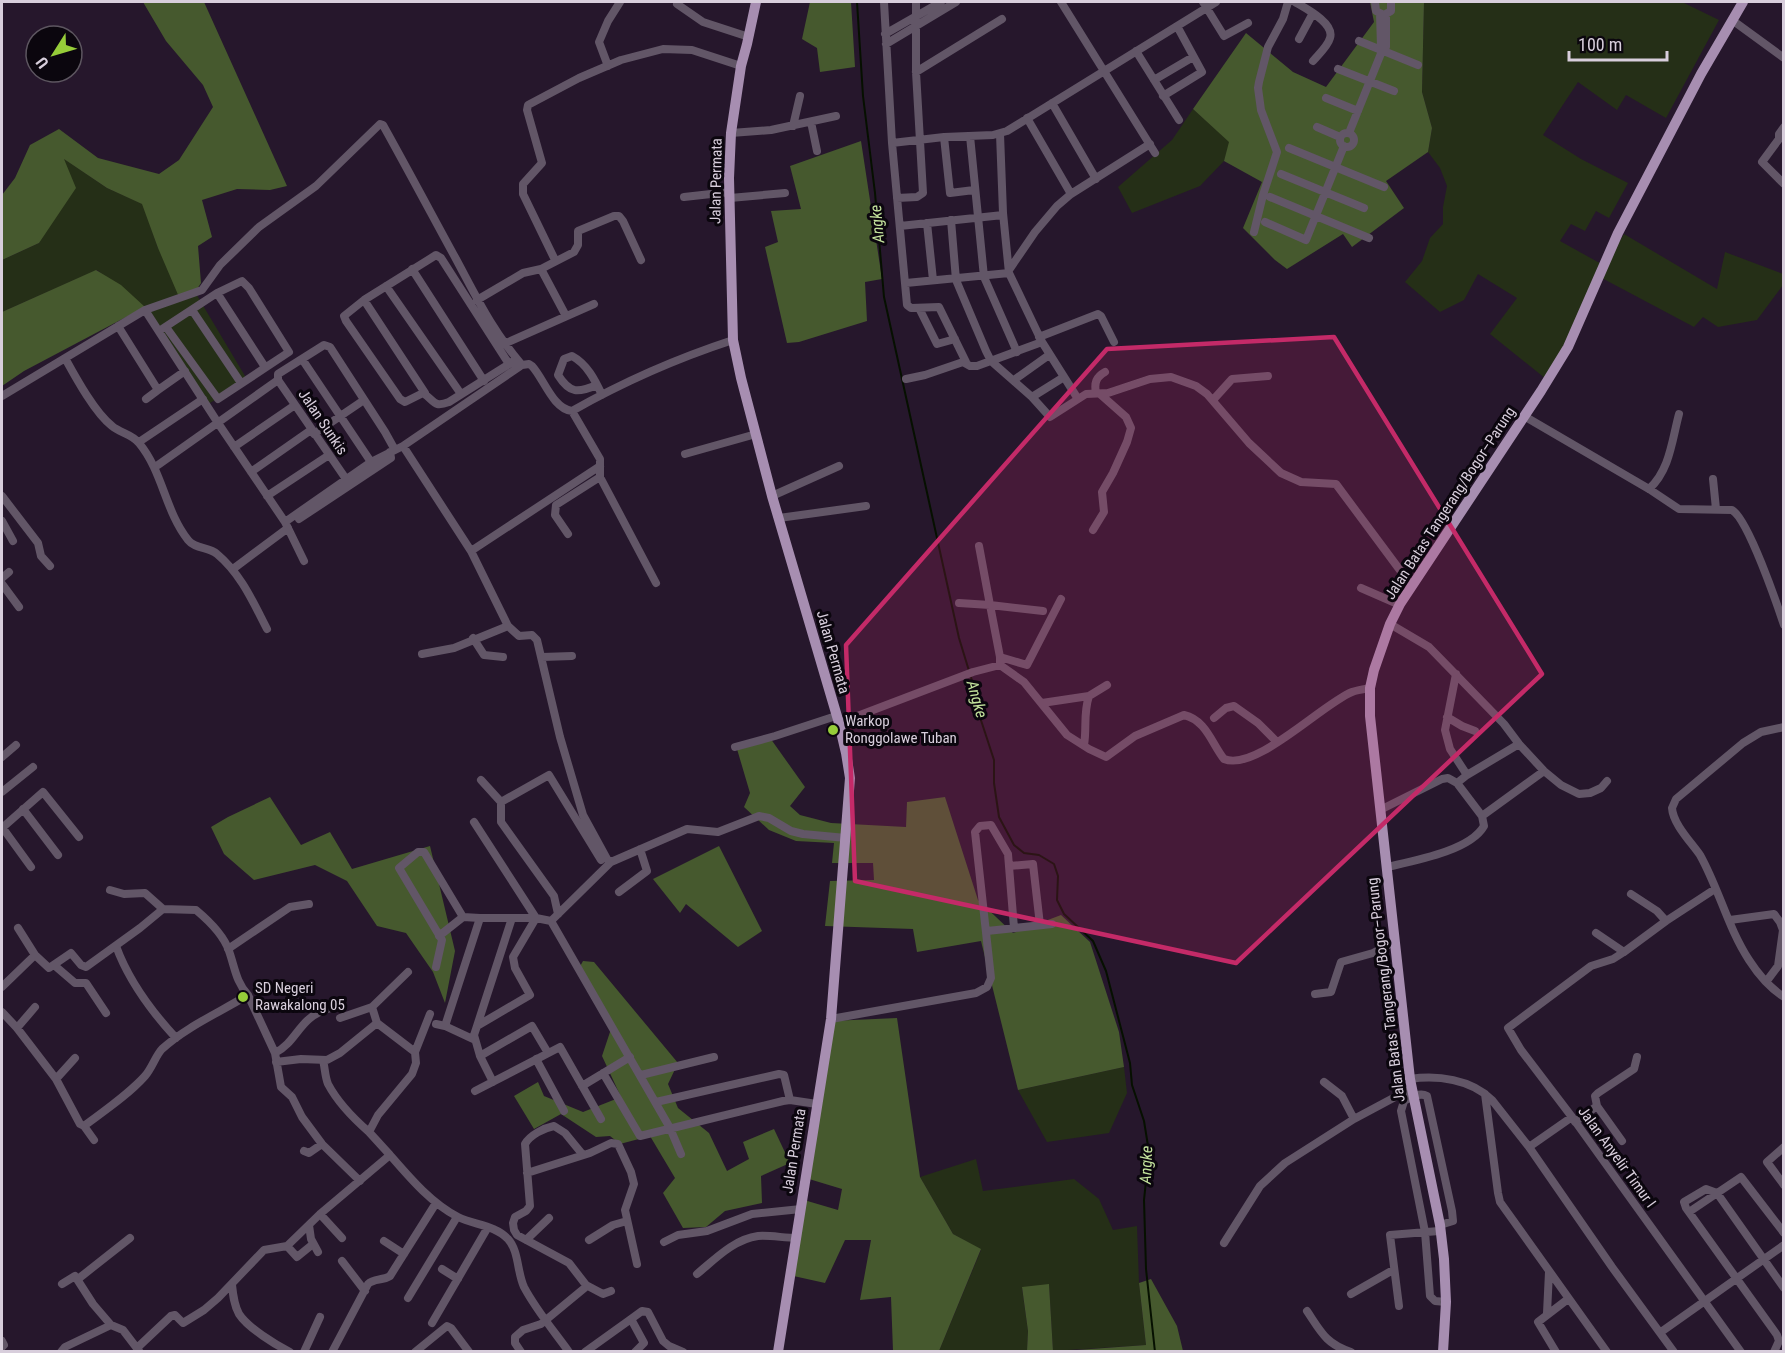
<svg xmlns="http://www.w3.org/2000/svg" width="1785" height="1353" font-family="'Roboto Condensed',sans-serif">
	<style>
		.green { fill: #252f17 }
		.forest { fill: #46592e }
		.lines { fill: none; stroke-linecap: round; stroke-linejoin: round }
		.stream { stroke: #061000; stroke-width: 2 }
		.minor { stroke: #625667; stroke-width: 8 }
		.major { stroke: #a78eb1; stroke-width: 10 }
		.marked { fill: #c42a68; fill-opacity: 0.2; stroke: #c42a68; stroke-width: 4.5; stroke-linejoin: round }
		.poi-dot { fill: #96cc39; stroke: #0b060e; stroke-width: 2 }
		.labels { text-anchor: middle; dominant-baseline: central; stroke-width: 6; stroke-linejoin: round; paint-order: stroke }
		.street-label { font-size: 15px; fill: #d8cedc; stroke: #0b060e }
		.poi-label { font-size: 15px; fill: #d8cedc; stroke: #0b060e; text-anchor: start }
		.water-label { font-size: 16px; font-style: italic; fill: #c4e39d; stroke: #0b060e }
	</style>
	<rect width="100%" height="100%" fill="#26172c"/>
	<path class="green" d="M1424,2H1682L1719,20L1666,118L1626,95L1617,110L1578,82L1543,135L1581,159L1628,183L1609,218L1596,211L1585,231L1571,224L1560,241L1605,266L1624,234L1717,289L1725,252L1783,274V285L1757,320L1718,327L1703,317L1694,327L1598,276L1551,383L1490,334L1517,298L1478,274L1464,300L1440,312L1405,282L1422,261L1430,238L1443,224V207L1447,186L1440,168L1428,152L1432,128L1422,92Z
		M1193,109L1230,142L1224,161L1200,186L1132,213L1118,187L1172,140Z
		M63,158L107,188L143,204L158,248L195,292L248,381L208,404L145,307L97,270L2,312V260L39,243Z
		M1124,1067L1127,1093L1109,1133L1047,1142L1018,1090Z
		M976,1159L983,1191L1074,1179L1099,1199L1113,1230L1137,1226L1139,1283L1146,1345L1053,1351L1049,1285L1022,1288L1028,1331L1027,1351H939L981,1250L953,1234L920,1177Z"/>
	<path class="forest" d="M143,2H204L287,186L270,190L237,189L202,200L212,237L198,246L201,283L195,292L179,297L158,248L142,204L107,188L64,159L76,188L39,243L2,260V195L15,178L30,145L59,129L98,158L159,174L179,160L213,107L203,85L166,41Z
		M810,2H851L855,67L820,72L817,48L802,39Z
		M1370,2H1424L1422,92L1432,128L1428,152L1386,181L1404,208L1352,247L1343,234L1287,269L1275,260L1243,228L1262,182L1224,161L1229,142L1193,109L1246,33L1293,72L1326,87L1374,22Z
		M861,141L882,279L865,282L867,321L799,342L787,343L765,247L778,242L771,211L801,209L790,166Z
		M96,270L121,285L145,307L24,371L2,386V312Z
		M768,735L805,787L790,806L800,815L831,823L906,827L907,802L945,797L978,900L1013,933L1061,915L1090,942L1119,1032L1124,1067L1018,1090L981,941L917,952L913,929L825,926L830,881L874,880L873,863H832L834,843L796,841L769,830L744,807L750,793L737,749Z
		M270,797L301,845L330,832L352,869L430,846L455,951L445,1003L433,972L406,933L377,926L347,881L315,865L254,880L224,854L211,827L228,817Z
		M719,846L762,931L738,947L686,904L680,913L653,879Z
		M583,961L594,962L678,1063L668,1084L678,1108L709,1133L727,1171L749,1159L743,1142L774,1129L790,1163L761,1176L762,1203L725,1211L706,1227L683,1228L663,1193L675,1178L650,1136L620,1144L610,1136L596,1137L561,1114L534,1129L514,1096L538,1082L544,1096L583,1112L621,1097L602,1056L613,1023L577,972Z
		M897,1018L920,1177L953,1234L981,1249L939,1351H893L891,1297L860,1300L871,1240H845L825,1283L789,1275L804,1200L838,1210L842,1189L809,1179L831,1021Z
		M1151,1279L1177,1326L1183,1351H1063L1146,1345L1139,1283Z
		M1049,1284L1053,1351H1027L1028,1331L1022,1287Z"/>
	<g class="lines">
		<path class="stream" d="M857,2L863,96L875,193L884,297L959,638L973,684L977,708L994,760V783L999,817L1014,845L1024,853L1039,855L1054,864L1058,876L1057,900L1064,914L1093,941L1106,971L1130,1063L1132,1085L1144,1121L1149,1152L1144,1200L1146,1269L1155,1352"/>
		<path class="minor" d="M884,2L892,143L907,305L911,308L939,307L966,362
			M1061,2L1155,153
			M1203,2L1224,36L1248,23
			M1295,2C1305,8 1335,23 1330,38C1328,46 1318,55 1313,61
			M1375,2L1376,11L1384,15L1391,11V2
			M677,4L703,22L749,37
			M1380,14L1381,47L1382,51
			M1732,20L1784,58
			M885,34L941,2
			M1299,39L1313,13
			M1359,41L1418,65
			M886,44L956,2
			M1136,51L1179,120
			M608,66L599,42L608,21L620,2
			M1338,69L1394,91
			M916,72L1002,19
			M1154,80L1193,57
			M1163,96L1202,72L1177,26
			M1326,98L1358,111
			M1052,103L1096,179
			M1027,118L1071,194
			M811,122L817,151
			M793,126L800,96
			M1317,127L1340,137
			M1784,127L1779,134V139L1762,162L1784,184
			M1340 140a7 7 0 1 1 14 0a7 7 0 1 1-14 0Z
			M731,133L771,130L836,116
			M1349,133L1382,51L1386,47V14
			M1000,134L1003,213L1009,273L1042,342L1078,399
			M970,136L984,277L1017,352
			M944,137L950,193L974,190
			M892,143L944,137L993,135L1007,131L1216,2
			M1289,148L1384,187
			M1281,174L1364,208
			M684,197L729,192
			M1270,197L1369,238
			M730,198L785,193
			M897,198L917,197L923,193L916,72V2
			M951,220L956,280L986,351L991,361L1032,397L1050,417L1086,394L1108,393L1150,379L1171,377L1196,386L1207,394L1249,443L1281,473L1301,482L1336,484L1411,585
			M1265,222L1306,240L1344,146
			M927,223L933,280
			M900,226L1003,215
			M1254,232L1263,195L1277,152L1261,110L1258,88L1259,82L1268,47L1283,19L1288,2
			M555,260L523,194V184L542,163L527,110L528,105L579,78L621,60L663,49L692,50L741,66
			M412,269L484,381
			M541,269L574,252L578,245V231L614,216H619L623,221L641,260
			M1009,270L1035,232L1057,206L1071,194L1150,144
			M906,283L1009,273
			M386,286L461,394
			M217,293L265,367
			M364,300L425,393
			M477,300L523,273L541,269L566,316
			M919,308L937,344L955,339
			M145,310L218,423L285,522L304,561
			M192,310L241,383
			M118,326L158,390L185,371
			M159,331L217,293L242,281L249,288L289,352L218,399L166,327
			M1039,337L1098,314L1101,316L1114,342
			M504,344L594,304
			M65,358C76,378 95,413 112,426C120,433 132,434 139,443C163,472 165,511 188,540C195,549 209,547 217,554C241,574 253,602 267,629
			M302,359L371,462
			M509,364L441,258L436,255L364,300L344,316L346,321L400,399L405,402L423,393C435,401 433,408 449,402L517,359
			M906,379L925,375L963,362L970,366H977L1042,342
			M278,380L346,479
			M1014,380L1049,355
			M597,385C578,393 570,394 558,375L564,359L572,356C587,364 595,380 602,395
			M1096,393C1094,383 1096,377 1105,372
			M2,396L145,310L202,290L220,265L259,227L316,186L380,124L383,125C408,170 432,215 456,259C478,300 492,330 522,365
			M1032,397L1064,377
			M146,399L158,390
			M1213,400L1232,379L1268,376
			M572,411L600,459V477L656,583
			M1524,416L1649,489L1679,509L1732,510C1748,519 1777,604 1784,625
			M314,434L364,400
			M142,440L203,399
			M403,446L471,551L508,626L519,636L532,635L537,640L560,737L583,815L607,859L611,862
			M234,447L295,405
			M685,454L756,434
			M158,465L278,380V374L324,345L330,347L385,432L395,450
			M251,472L311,430
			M1713,479L1716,509
			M1649,489C1670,470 1672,440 1679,414
			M2,496L38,543L41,556L50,566
			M267,496L329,455
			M772,496L839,466
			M779,518L866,506
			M299,519L391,458L390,452
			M2,521L13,541
			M285,522L371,462L403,446L522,365L529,364L532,366C544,379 553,409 572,411C623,382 678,358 733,340
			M1093,530L1104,512L1102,492L1113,473L1127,442L1131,428L1126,417L1100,394
			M568,534L555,515L556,505L600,477
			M471,551L600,466
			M233,569L288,528
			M2,578L9,572
			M2,584L19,607
			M1361,588L1400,605
			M959,603L990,605L979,546
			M1390,624L1429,647L1504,724L1519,744L1544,771L1561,785L1579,794L1590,793L1601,788L1607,781
			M473,638L484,655L503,657
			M422,654L454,648L508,626
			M542,657L572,656
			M1000,657L1027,665L1061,599
			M1000,665V657L990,605L1043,611
			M1042,703L1089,696L1107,685
			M1447,717L1462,726L1475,731
			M1214,718L1226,708L1234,706L1258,723L1277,742
			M839,723L973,672L1000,665L1024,682L1067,735L1089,749L1106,757L1135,736L1184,715C1206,720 1212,744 1224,759C1256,772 1322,704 1352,692C1357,690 1364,689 1370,688
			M1784,727L1761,732L1743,743L1676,799L1672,808C1673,824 1691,842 1700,855C1719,889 1728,928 1749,960C1758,974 1770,988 1784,997
			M1084,745C1087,728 1083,714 1089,696
			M735,747L775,736L836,716
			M2,757L16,745
			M1467,775L1519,744
			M481,780L501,802
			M2,792L33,767
			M23,809L58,855
			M1380,810L1442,779L1448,778L1457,783
			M1482,816L1544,771
			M474,822L536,918H512L477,1026
			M2,827L31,867
			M2,828L43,792L79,837
			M1009,866L1033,864L1040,925
			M1387,867C1413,861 1470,851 1484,826L1482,816L1457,783L1467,775L1450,749L1445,730L1456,674
			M1715,889L1666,921L1624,952L1613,959L1591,966L1508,1028L1521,1050L1572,1117L1741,1352
			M110,890L124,894L145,893L163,909
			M619,892L647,871L640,849
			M1631,894L1657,911L1666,921
			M558,914L554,896L501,822V802L549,775L601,860
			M1730,920L1774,914L1780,922L1783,930L1778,966L1766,982
			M551,921L611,862L687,829L718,832L759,816L769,818L791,831L803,834L846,838
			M18,928L35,955
			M987,931L1052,924
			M1596,933L1624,952
			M439,936L463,917
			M116,946C128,979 152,1012 176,1038
			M228,949L290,907L309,904
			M54,965L75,983H86L106,1013
			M436,967L442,940L399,868L418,852H424L463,917L480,918
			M2,987L35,955L49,968L71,953L81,965L86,967L140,928L163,909L196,910C208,920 224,936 229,951C235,968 236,982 248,995L275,1053L281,1087L292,1097L302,1117L322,1144L360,1181
			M1315,994L1331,992L1341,962L1373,953L1394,942
			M2,1012L17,1028L56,1079L80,1124L84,1126L94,1140
			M340,1018L372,1007
			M831,1019L976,993L987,987L991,978L975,832L980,826L991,825L1008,854L1014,928
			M436,1024L445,1026L475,1040
			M445,1026L480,918H512
			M17,1028L35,1007
			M415,1052L430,1014
			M275,1053C298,1041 299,1017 328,1009
			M480,1056L474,1035L477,1026L530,995L515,968L513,957L536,918L551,921L670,1128L681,1154
			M536,1059L564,1111
			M323,1060C325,1068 325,1077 328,1084C337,1101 354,1119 369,1132
			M276,1062L301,1059L327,1060L340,1053L377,1023
			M603,1073L640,1136L783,1101L790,1100L817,1104
			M641,1075L714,1057
			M56,1079L75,1058
			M1410,1079C1437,1075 1471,1079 1492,1100L1529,1147L1612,1267L1674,1352
			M493,1082L480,1056L532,1026L548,1053
			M1324,1082L1342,1096L1354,1119
			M582,1086L630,1057
			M475,1091L560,1047L601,1119
			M1485,1094L1498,1193L1500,1202L1607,1352
			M656,1102L779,1074L784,1075L790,1100
			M1597,1106L1622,1141
			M1575,1122L1597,1106L1595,1096L1598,1093L1634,1069L1637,1057
			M84,1126C104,1111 128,1095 145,1076C152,1068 156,1055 162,1049C186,1027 220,1012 248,995
			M1529,1147L1572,1117
			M1784,1147L1767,1162L1784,1185
			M304,1151L309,1153L322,1144
			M390,1155C410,1178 431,1203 458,1217C474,1225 495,1225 508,1239C519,1251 517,1272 524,1287C536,1310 554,1331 569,1352
			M583,1155L565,1133L554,1126C544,1128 530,1135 525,1144L530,1206L526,1211L515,1217L513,1223L514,1230L517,1235L569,1263L586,1285L603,1294L611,1291
			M527,1173L590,1153L611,1143L618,1144L631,1172L634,1184L625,1210L637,1264
			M1689,1212L1741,1177L1784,1233
			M320,1214L342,1238
			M309,1225L311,1239L318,1252
			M1440,1225L1453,1221L1452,1211L1427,1096C1420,1092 1411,1097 1404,1101L1401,1111L1425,1232L1430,1296L1435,1301L1446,1302
			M526,1240L549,1218
			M589,1240L613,1225L627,1221
			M384,1241L404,1254
			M664,1242L678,1235L707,1231L752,1214L801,1209
			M1224,1243L1260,1186L1285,1163L1354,1119L1412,1088
			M287,1246L297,1257L313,1244
			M342,1261L365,1291
			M442,1269L458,1279
			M697,1274C714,1260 734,1239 758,1236C770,1235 784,1238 797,1238
			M78,1279L130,1238
			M62,1284L75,1276L93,1304L111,1325
			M232,1285C233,1295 234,1305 239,1314C248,1328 276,1345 290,1352
			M1351,1294L1393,1270
			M408,1298L457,1217
			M1399,1306L1390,1235L1439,1231
			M1307,1311C1321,1332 1326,1344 1351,1352
			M1547,1313L1549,1272
			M631,1319L642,1311L648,1312L663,1341L669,1346L683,1352
			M432,1323L488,1227
			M1661,1332L1784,1245
			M2,1341L4,1345L2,1347
			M137,1348L171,1316L175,1315L183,1323L204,1310L218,1298L264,1250L287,1246L320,1214L390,1155L369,1132L378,1115L412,1074L416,1063L415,1052L377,1023L372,1007L408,972
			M61,1352L65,1347L111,1325L123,1330L139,1351
			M304,1352L320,1317
			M332,1352L368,1284C374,1278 382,1281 390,1276L436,1203
			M415,1352L447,1326L451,1328L469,1352
			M521,1352L515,1343V1337L523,1330L541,1324L587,1286
			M585,1352L631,1319L644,1343L635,1352
			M1556,1352L1538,1322L1568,1299
			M1774,1352L1779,1341L1777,1335L1686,1208L1684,1202L1706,1189L1717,1193L1784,1288"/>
		<path class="major" d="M756,2L747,44L741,66L731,133L729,178L733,340L741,378L772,496L839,723L846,753L850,778L831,1019L778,1352
			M1443,1352L1446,1302L1444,1259L1440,1225L1410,1079L1370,716V688L1374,670L1390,624L1400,604L1541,391L1568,347L1618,233L1701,74L1743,2"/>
	</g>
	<path class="marked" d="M1334,337L1542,674L1236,963L855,881L846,645L1107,349Z"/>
	<g class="poi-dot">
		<circle cx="833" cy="730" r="6"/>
		<circle cx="243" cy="997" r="6"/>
	</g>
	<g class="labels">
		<g class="street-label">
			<text transform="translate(716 181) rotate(-89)">Jalan Permata</text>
			<text transform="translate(323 422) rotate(56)">Jalan Sunkis</text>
			<text transform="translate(1450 503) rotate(-57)">Jalan Batas Tangerang/Bogor–Parung</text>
			<text transform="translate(833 652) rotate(74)">Jalan Permata</text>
			<text transform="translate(1386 990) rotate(-97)">Jalan Batas Tangerang/Bogor–Parung</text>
			<text transform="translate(794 1151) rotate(-81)">Jalan Permata</text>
			<text transform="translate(1617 1157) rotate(54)">Jalan Anyelir Timur I</text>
		</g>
		<g class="poi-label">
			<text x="845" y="721">Warkop<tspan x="845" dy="17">Ronggolawe Tuban</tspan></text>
			<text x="255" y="988">SD Negeri<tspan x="255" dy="17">Rawakalong 05</tspan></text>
		</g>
		<g class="water-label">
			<text transform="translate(877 224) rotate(-95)">Angke</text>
			<text transform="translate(977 699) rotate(74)">Angke</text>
			<text transform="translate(1146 1165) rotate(-88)">Angke</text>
		</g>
	</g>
	<rect width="1785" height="1353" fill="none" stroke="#d8cedc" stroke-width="6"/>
	<g transform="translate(54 54) rotate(233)"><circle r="28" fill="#0b060e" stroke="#5d5660" stroke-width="1.5"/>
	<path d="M0-4.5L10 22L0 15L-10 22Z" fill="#96cc39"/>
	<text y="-9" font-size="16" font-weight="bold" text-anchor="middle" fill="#d8cedc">U</text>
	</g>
	<path d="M1569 51v9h98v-9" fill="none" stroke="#d8cedc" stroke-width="3"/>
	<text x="1578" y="51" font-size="18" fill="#d8cedc" stroke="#0b060e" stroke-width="4.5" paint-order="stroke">100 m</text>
</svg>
